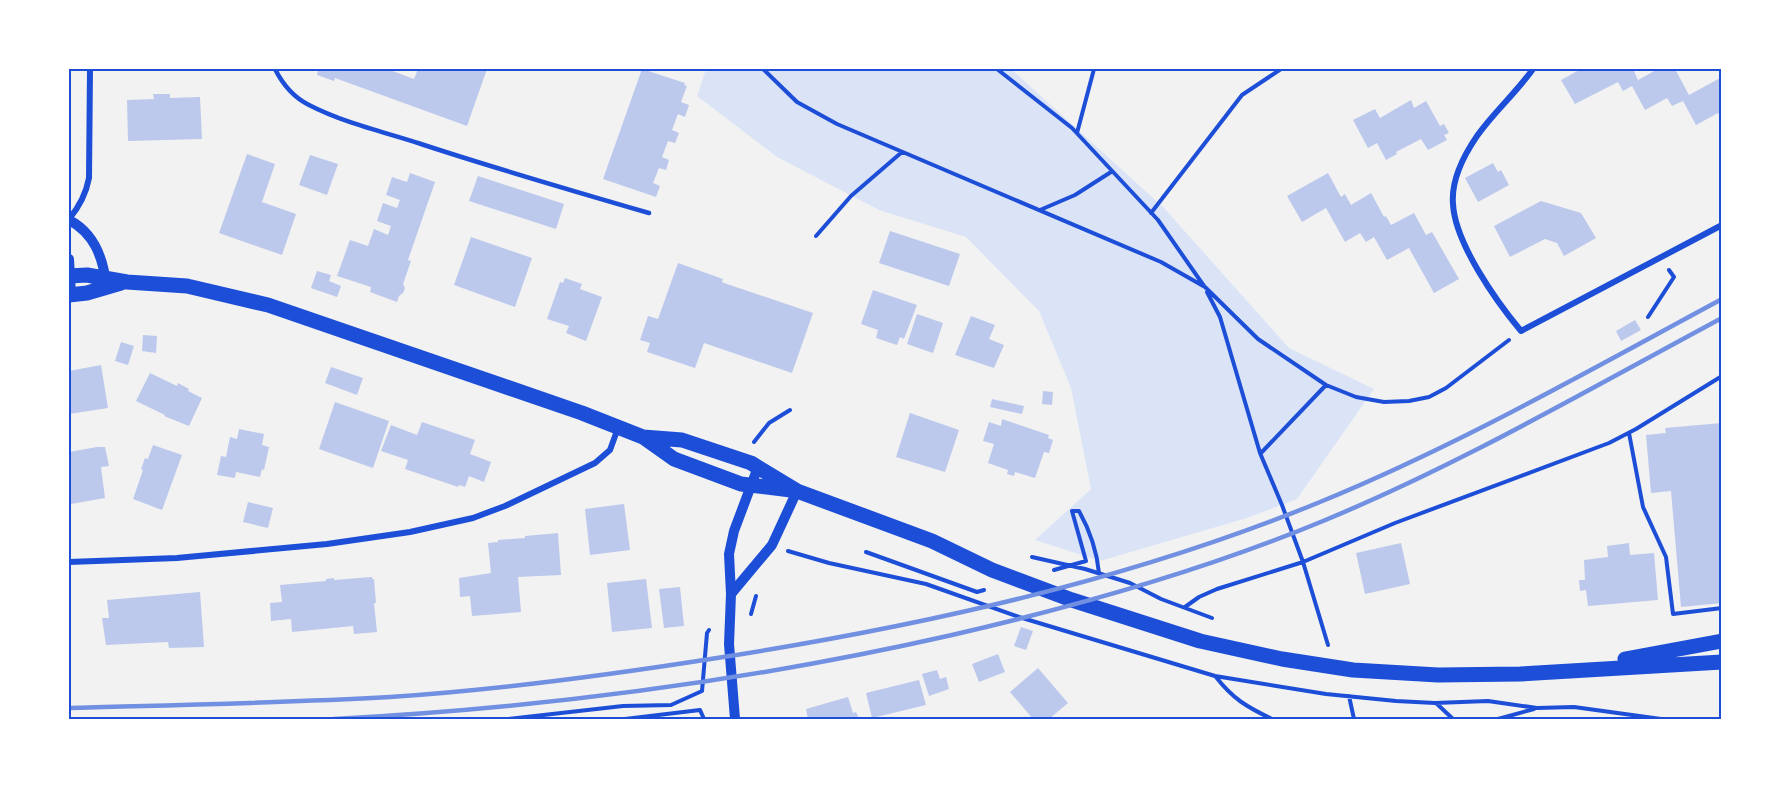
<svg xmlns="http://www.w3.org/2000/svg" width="1791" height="788" font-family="Manrope,sans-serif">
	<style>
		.green { fill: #dbe4f7 }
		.building { fill: #bdc9ec }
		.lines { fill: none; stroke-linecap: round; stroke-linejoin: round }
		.path { stroke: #1d4ed8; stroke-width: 4 }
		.service { stroke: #1d4ed8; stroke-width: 4.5 }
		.minor { stroke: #1d4ed8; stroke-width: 6 }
		.tertiary { stroke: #1d4ed8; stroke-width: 10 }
		.primary { stroke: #1d4ed8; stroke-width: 15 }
		.rail { stroke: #7290e2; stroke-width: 4.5 }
		.neatline { fill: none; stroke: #1d4ed8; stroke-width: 2 }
	</style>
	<rect width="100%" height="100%" fill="#f2f2f2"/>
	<path class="green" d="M706,69H1011L1164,208L1289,348L1374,389L1297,499L1247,518L1100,561L1035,540L1091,489L1071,388L1039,311L966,237L879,210L777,157L697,96Z"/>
	<path class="building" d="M312,69H387L414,79L418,69H487L467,126L335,78L334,81L317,75L318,71Z
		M642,69L685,83L684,85L687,86L681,102L689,105L685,117L678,114L672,130L679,133L675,143L668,141L662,157L669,160L666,170L659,168L653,183L660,186L656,197L603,179Z
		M1581,69H1633L1638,80L1658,69H1675L1689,95L1722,77V120L1718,113L1696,125L1683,101L1672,106L1667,98L1645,110L1632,86L1623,91L1618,82L1575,104L1561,80Z
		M153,94H170V98L200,97L202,139L128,141L127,100L154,99Z
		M1411,100L1414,108L1426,101L1440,126L1444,124L1449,133L1444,135L1447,140L1428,150L1421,139L1396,152L1397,154L1386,160L1377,143L1368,148L1353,120L1375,109L1380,118Z
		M247,154L275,164L262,202L296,214L282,255L219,233Z
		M310,155L338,164L327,195L299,185Z
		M1493,163L1498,172L1501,170L1509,185L1478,202L1465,178Z
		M410,173L435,182L408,260L411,261L403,284L405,288L403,293L399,296L397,302L370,292L371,287L337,276L350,240L368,246L374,229L388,235L391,226L377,221L383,203L397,208L400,200L386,195L392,177L407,182Z
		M1328,173L1341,197L1345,194L1351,205L1371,193L1384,217L1386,216L1391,225L1414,213L1426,235L1432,232L1459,279L1434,293L1409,248L1387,260L1374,237L1366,242L1360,233L1345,242L1326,208L1302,222L1287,196Z
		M478,176L564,204L556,229L469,201Z
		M1541,201L1581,213L1596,238L1564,256L1557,243L1545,239L1510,257L1494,226Z
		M890,231L960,254L949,286L879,263Z
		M471,237L532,258L515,307L454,285Z
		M678,263L723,279L722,282L724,283L813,313L792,373L704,343L695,368L647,352L650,343L640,340L648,316L658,319Z
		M317,271L331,275L329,281L341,286L337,297L311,288Z
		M565,278L582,284L580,289L602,297L586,341L566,333L569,326L547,319L560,282L563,283Z
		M873,290L917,305L904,339L900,337L897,345L876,338L878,330L861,324Z
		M917,314L943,323L933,353L907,344Z
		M971,316L995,325L989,339L1004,345L994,368L955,355Z
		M1635,320L1641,330L1621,341L1616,331Z
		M143,335L157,336L156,353L142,351Z
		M121,342L134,346L128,365L115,361Z
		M101,365L108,408L69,414V371Z
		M331,367L363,378L357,395L325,383Z
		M150,373L177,386L178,383L189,389L188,391L202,398L189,426L164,416L165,415L136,401Z
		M1043,391L1053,392L1052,405L1042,404Z
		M992,399L1024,406L1022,414L990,407Z
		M335,402L389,421L373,468L319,449Z
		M910,413L959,430L945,472L896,457Z
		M1002,419L1049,435L1048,438L1053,440L1049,453L1044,452L1035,478L1015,472L1014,476L1007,474L1008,470L988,463L994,444L983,441L989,422L1001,426Z
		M422,422L475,440L470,454L491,462L484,482L469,476L465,487L459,485L458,487L405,469L408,460L381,451L391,425L417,435Z
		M1722,423V603L1681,607L1671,491L1651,493L1646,435L1666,433L1665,428Z
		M239,429L264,434L262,445L269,447L264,470L262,469L260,477L236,472L235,478L217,475L221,456L226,457L230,437L237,439Z
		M153,445L182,455L162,510L133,499L143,470L141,469L145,458L148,459Z
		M97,447H105L109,466L101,467L105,498L71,504L69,493V452Z
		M248,502L273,508L268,528L243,522Z
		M624,504L630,550L590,555L585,509Z
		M558,533L561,575L518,577L521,612L472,616L470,596L460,597L459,578L491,573L488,543L498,542V540L525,538V536Z
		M1401,543L1410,584L1365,594L1356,553Z
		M1629,543L1630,555L1654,553L1658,600L1588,606L1586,590L1580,591L1579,580H1585L1584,560L1608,557L1607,546Z
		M372,577V579H374L376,603H374L377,632L354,634L353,626L292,632L291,619L271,621L270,603L282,602L280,585L326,581V579L334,578V580Z
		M646,579L652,628L612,632L607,583Z
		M680,587L684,626L664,628L659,589Z
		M200,592L204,647L169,648L168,642L106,645L102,618H109L107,600Z
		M1021,627L1033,631L1026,650L1014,646Z
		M998,654L1005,672L979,682L972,664Z
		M1038,668L1068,703L1049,719H1033L1010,692Z
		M937,670L940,679L946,677L949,689L929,696L922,674Z
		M919,680L926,705L872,718L866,693Z
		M848,697L853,713L856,712L859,719H808L806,709Z"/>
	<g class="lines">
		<path class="path" d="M763,69L797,102L837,124L1161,262L1205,287L1258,339L1326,385L1356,397L1384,402L1409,401L1429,397L1446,388L1509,340
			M997,69L1072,128L1158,220L1204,286
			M1077,133L1094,69
			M1040,210L1075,195L1111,172
			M1151,213L1242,95L1281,69
			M816,236L851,196L902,152
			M1207,292L1220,317L1260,453L1282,505L1303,562L1328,645
			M1648,317L1674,277L1669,270
			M1629,433L1643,507L1666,557L1673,614L1722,608
			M754,442L769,423L790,410
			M1261,453L1326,385
			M788,551L829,563L926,584L1019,617L1215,676L1326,694L1396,701L1435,703L1488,701L1537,708L1574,707L1661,719
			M866,552L977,592L984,590
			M1032,557L1085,569L1130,583L1161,599L1212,618
			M1054,570L1086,561L1072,511H1079C1089,529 1097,552 1099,573
			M1185,607L1199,597L1217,589L1303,562L1395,523L1609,443L1636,429L1722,376
			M751,614L756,596
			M1216,677C1233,699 1247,707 1272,719
			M1349,696L1354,719
			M1436,703L1453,719
			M508,719L623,706L671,705L702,691L707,633L709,630
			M625,719L700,710L704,719
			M1498,719L1534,709"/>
		<path class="service" d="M275,69C283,85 293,97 309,105C344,123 384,132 421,144C497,169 573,191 649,213"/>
		<path class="minor" d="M1533,69C1516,93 1494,112 1477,136C1464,155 1451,180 1453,204C1455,243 1496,301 1521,331L1722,225
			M69,219C80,206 86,194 89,178L90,69
			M69,562L177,558L327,544L410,532L473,518L505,506L595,463L610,450L618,428"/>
		<path class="tertiary" d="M69,220C94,233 103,257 106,284
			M69,259L71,295
			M731,594L772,545L797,491
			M735,719L729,644L731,594L729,554L734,531L758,467"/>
		<path class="primary" d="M69,276L87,275L127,282L187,286L268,305L582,413L643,437L674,459L741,484L791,490
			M69,295L87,293L121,283
			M643,437L682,440L751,463L797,491L932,541L992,570L1072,600L1200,641L1282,659L1353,670L1438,675L1520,674L1722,662
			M1625,659L1722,641"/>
		<path class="rail" d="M69,708C176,705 283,703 390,697C499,690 609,675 717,658C922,626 1127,581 1320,502C1459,445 1590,370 1722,299
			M334,719C542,708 749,681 952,635C1078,606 1203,571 1323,521C1461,464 1591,388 1722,318"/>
	</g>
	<rect width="1791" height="788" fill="none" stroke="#ffffff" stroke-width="141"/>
	<rect x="70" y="70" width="1650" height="648" class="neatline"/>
</svg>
